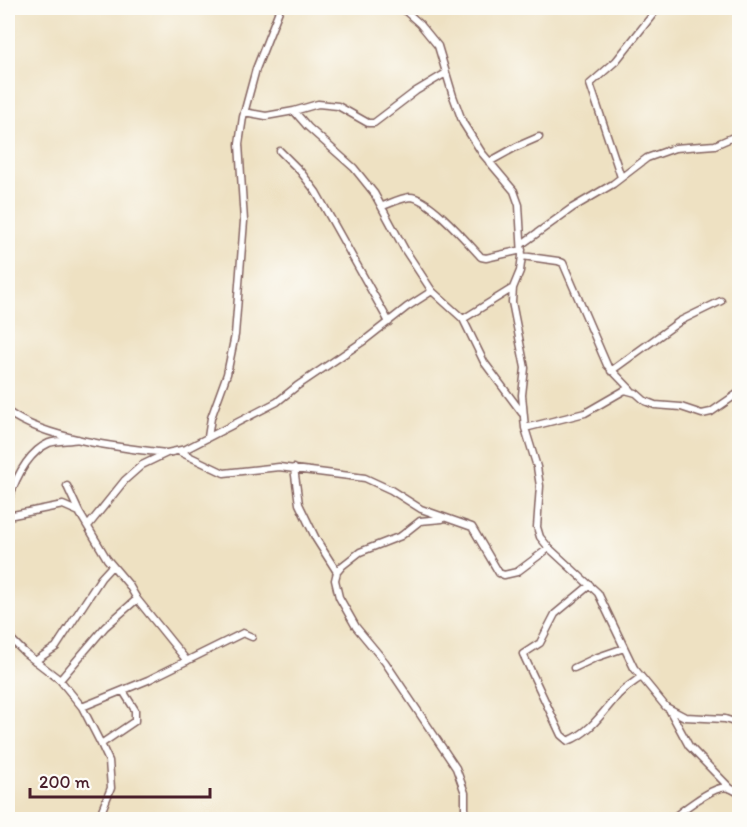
<svg xmlns="http://www.w3.org/2000/svg" width="747" height="827" font-family="Itim,sans-serif">
	<style>
		.lines { fill: none; stroke-linecap: round; stroke-linejoin: round }
		.minor-casing { stroke: #836360; stroke-width: 9 }
		.minor { stroke: #fff; stroke-width: 6 }
	</style>
	<rect width="100%" height="100%" fill="#fdfcf7"/>
	<filter id="ink" filterUnits="userSpaceOnUse"><feTurbulence type="fractalNoise" baseFrequency=".0167" numOctaves="2"/><feDisplacementMap in="SourceGraphic" scale="12" xChannelSelector="R" yChannelSelector="G"/><feConvolveMatrix kernelMatrix="1 2 1 2 8 2 1 2 1" color-interpolation-filters="sRGB"/></filter>
	<filter id="wash" filterUnits="userSpaceOnUse"><feTurbulence type="fractalNoise" baseFrequency=".008" numOctaves="4" result="noise"/><feDisplacementMap in="SourceGraphic" scale="24" xChannelSelector="R" yChannelSelector="G"/><feGaussianBlur stdDeviation="1.35" result="paint"/><feColorMatrix in="noise" values="0 0 0 0 0 0 0 0 0 0 0 0 0 0 0 0 0 1.4 0 .05"/><feComposite in="paint" operator="in"/></filter>
	<g filter="url(#wash)">
		<rect width="100%" height="100%" fill="#eee1c2"/>
	</g>
	<g filter="url(#ink)">
		<g class="lines">
			<defs>
				<path id="minor" d="M402,8L420,24L438,46L453,96L463,123L482,153L514,191L519,205L522,256L520,271L513,288L512,302L525,368L522,395L525,428L537,467L540,486L537,527L540,537L549,548L598,593L634,668L666,707L685,717L725,719L740,724
					M294,111L308,127L354,168L374,193L405,250L432,291L463,319L484,362L522,413
					M244,112L266,116L294,111L318,104L338,106L368,123H374L416,91L446,73
					M280,151L300,171L316,192L389,322
					M489,162L516,147L539,137
					M621,177L590,84L616,61L658,8
					M383,206C391,203 401,198 410,197C429,197 468,243 481,257L486,258L522,250
					M522,244L572,208L613,184L647,158L675,148L715,145L740,134
					M522,256L558,261L563,263L607,365L631,390
					M463,319L513,288
					M611,371L680,321L721,301
					M8,412C45,439 121,448 166,453
					M525,428L585,413L625,390L636,393L645,401L655,405L681,407L702,414L711,412L740,392
					M208,437L211,418L227,374L235,335L244,221L239,144L243,117L256,69L280,8
					M178,451L224,473L279,467L365,478L391,490L421,509L472,527L499,573L504,575L517,572L549,548
					M294,468L299,504L316,539L337,572
					M67,486L79,512L107,559L129,585L137,599L187,661
					M8,501C15,480 28,452 49,443C58,440 69,441 78,439
					M8,516L63,505L79,512
					M442,519L420,521L401,536L360,552L342,566L337,572L335,580L339,597L356,627L385,662L456,768L465,793V820
					M88,526L125,480L142,465L167,453L186,449L277,402L297,386L365,340L407,307L432,291
					M590,585L555,614L540,643L523,654L561,735L568,741C590,733 603,712 618,695C625,688 633,683 641,677
					M8,636L25,653L60,680L82,707L101,744L109,761L111,788L98,820
					M35,661L56,647L101,578L112,566
					M574,668L595,658L624,648
					M60,680L105,627L137,599
					M82,707L148,680L243,633L252,637
					M670,711L689,746L730,788
					M101,744L135,721V710L123,691
					M671,820C681,811 709,790 721,788C728,786 734,790 740,794"/>
			</defs>
			<use href="#minor" class="minor-casing"/>
			<use href="#minor" class="minor"/>
		</g>
	</g>
	<rect width="747" height="827" fill="none" stroke="#fdfcf7" stroke-width="30"/>
	<path d="M30 788v9h180v-9" fill="none" stroke="#4a1f2b" stroke-width="3"/>
	<text x="39" y="788" font-size="18" fill="#4a1f2b" stroke="#fdfcf7" stroke-width="4.5" paint-order="stroke">200 m</text>
</svg>
